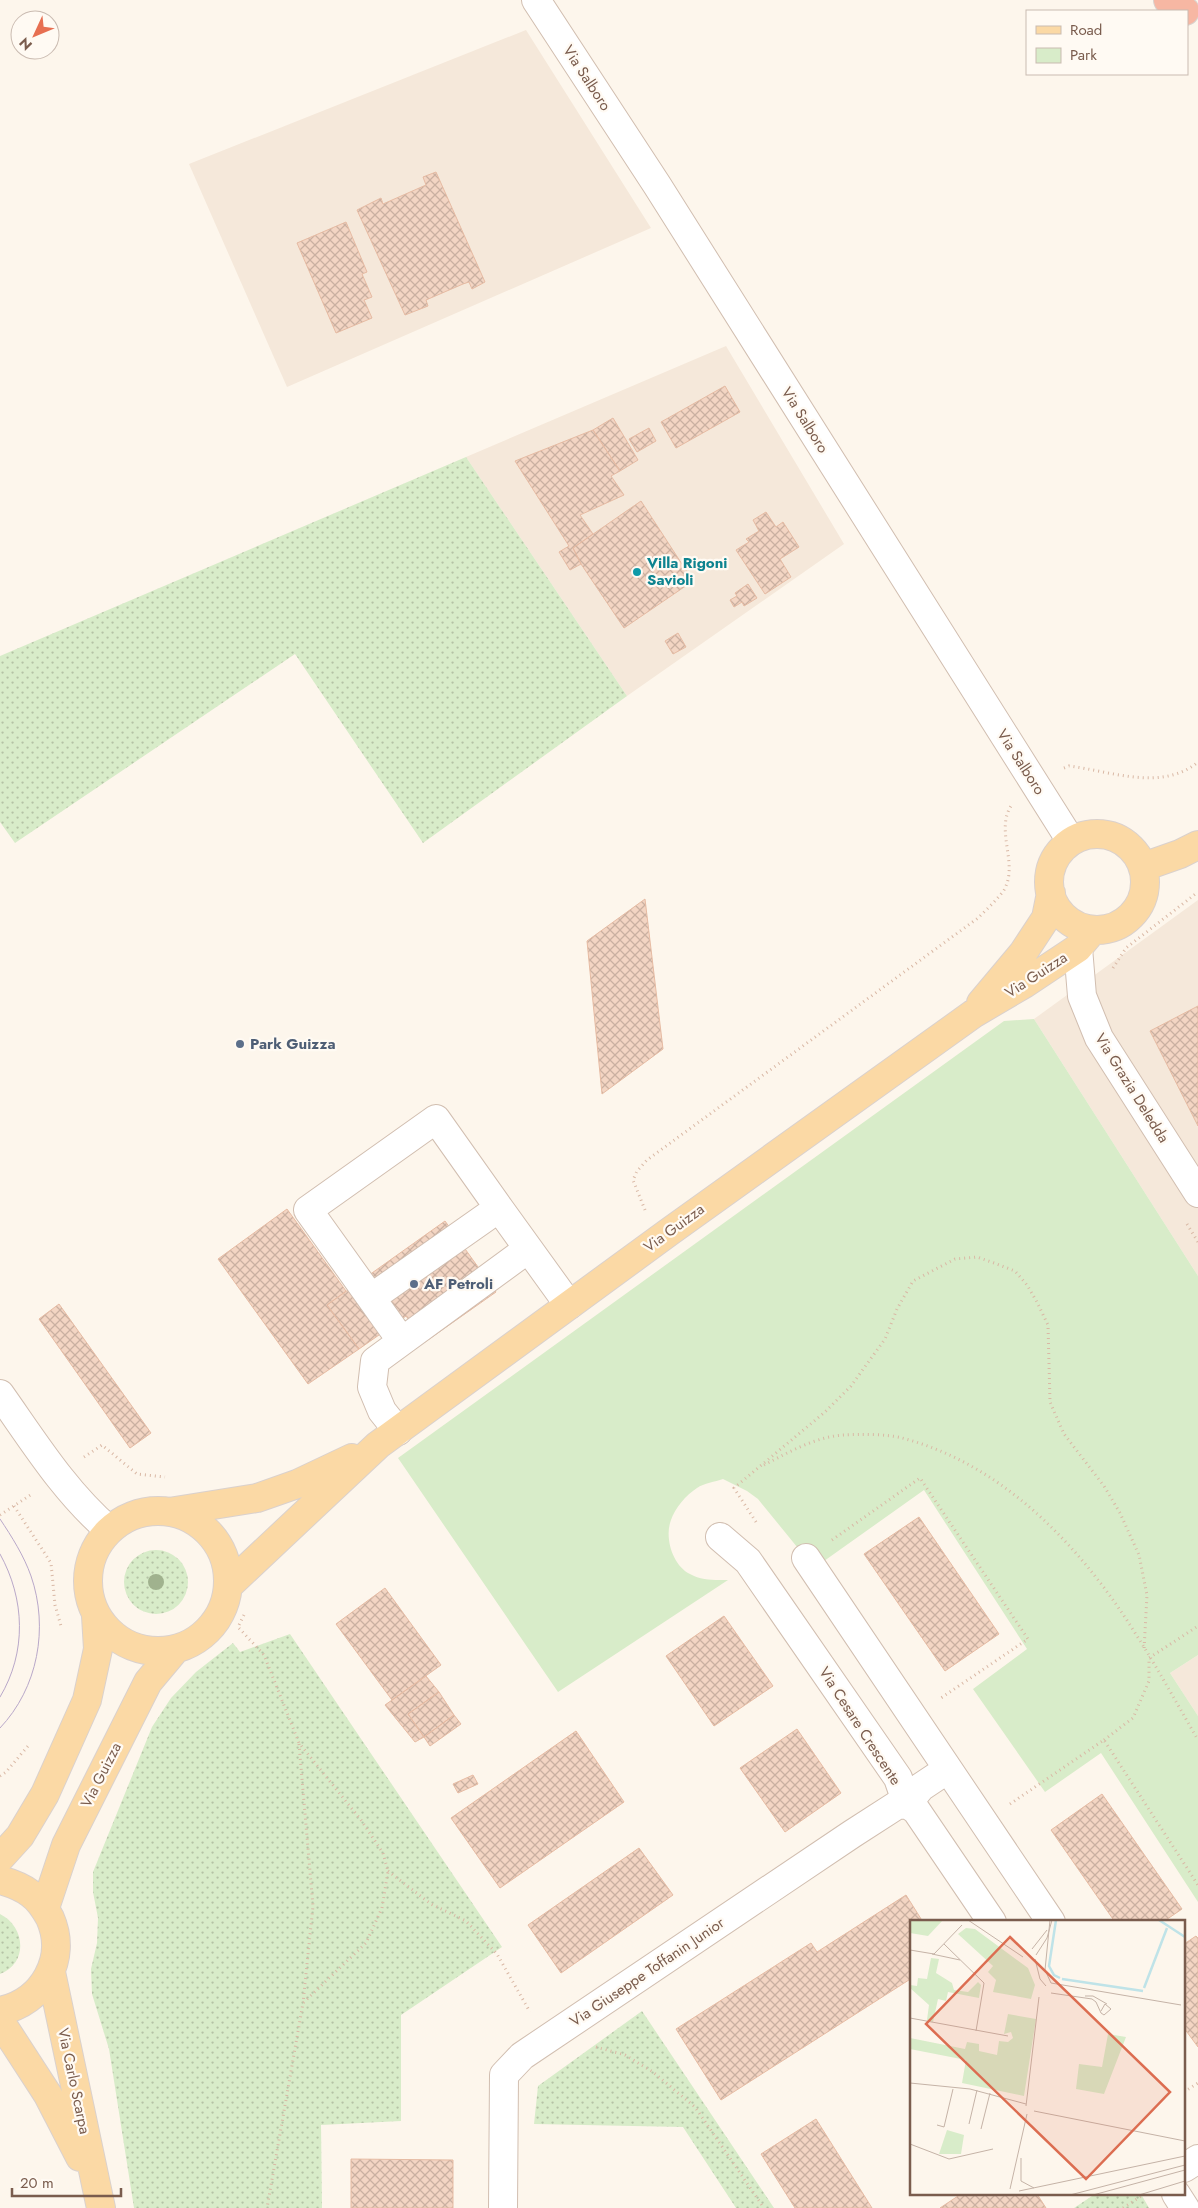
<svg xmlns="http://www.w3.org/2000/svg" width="1198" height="2208" font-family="Jost,sans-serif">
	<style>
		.residential { fill: #f5e8da }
		.grass { fill: url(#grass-dots) }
		.park { fill: #d8ecc9 }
		.building { fill: url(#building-cross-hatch); stroke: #e6bba3 }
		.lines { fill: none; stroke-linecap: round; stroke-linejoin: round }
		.minor-casing { stroke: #d1beb0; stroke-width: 30 }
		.major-casing { stroke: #dad1cd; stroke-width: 30 }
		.highway-casing { stroke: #dad1cd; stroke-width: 30 }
		.path { stroke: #d9b8a5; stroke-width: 3; stroke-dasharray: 1 4; stroke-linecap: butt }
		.minor { stroke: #fff; stroke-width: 28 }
		.major { stroke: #fbd9a5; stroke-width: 28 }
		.highway { stroke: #f7b7a3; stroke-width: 28 }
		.tram { stroke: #b9a8c9; stroke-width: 1 }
		.tree { fill: #a0b28e }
		.culture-dot { fill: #0f9aa8; stroke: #fffaf3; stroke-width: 2 }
		.service-dot { fill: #5c6f8a; stroke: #fffaf3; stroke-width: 2 }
		.labels { text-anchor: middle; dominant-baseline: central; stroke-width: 4.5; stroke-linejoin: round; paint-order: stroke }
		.street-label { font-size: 15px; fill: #7a5c4d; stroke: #fffaf3 }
		.culture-label { font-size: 15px; font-weight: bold; fill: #0d838f; stroke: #fffaf3; text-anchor: start }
		.service-label { font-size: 15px; font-weight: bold; fill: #4e5e75; stroke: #fffaf3; text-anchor: start }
		.inset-river { fill: none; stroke: #bfe3e8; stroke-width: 2.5 }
		.inset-road { fill: none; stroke: #c5b3a7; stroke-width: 1 }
		.view { fill: #dc6d51; fill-opacity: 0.15; stroke: #dc6d51; stroke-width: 2.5 }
		.inset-edge { fill: none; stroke: #7a5c4d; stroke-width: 2.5 }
	</style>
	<defs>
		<pattern id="grass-dots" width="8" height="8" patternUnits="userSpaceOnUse" patternTransform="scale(1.25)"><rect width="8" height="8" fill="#d8ecc9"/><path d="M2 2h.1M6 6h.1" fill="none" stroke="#b4c2a5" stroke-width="1.8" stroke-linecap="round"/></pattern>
		<pattern id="building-cross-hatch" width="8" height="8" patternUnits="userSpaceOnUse" patternTransform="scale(1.25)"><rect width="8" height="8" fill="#f3d5c3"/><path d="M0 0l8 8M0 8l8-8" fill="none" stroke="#cab0a1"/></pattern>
	</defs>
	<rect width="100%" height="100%" fill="#fdf6ec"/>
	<path class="residential" d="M526,30L651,228L287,387L189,164Z
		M726,346L844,544L627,696L466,457Z
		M1198,900V1276L1034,1019Z
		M1198,1655V1716L1170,1673Z"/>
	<path class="grass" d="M466,457L627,696L423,843L295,654L15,843L0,822V656Z
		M124 1582a32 32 0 1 1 64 0a32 32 0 1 1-64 0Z
		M290,1634L502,1947L401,2015V2121L321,2125L322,2208H134L109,2049L92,1994L91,1969L97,1943L98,1918L93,1892V1872L152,1727L171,1698L196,1672L233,1643L240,1652Z
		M0,1914C25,1926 29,1963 0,1974Z
		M642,2011L774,2208H736L683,2127L534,2124L538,2086Z
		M1095,2194H1141L1149,2208H1074Z"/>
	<path class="park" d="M1034,1019L1198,1276V1655L1170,1673L1198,1716V1902L1101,1753L1045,1792L973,1689L1027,1649L924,1490L810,1571L806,1558L758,1499L747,1491L723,1479C715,1482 704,1483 697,1488C686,1495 675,1508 671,1520C664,1538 673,1566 690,1574C702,1581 715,1580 728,1580L558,1692L398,1458L1004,1021Z"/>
	<path class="building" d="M436,172L485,282L472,289L469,282L463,284L426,300L428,306L405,315L357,210L381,198L383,204L426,185L423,177Z
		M346,222L367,272L362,274L372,297L364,300L372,318L336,333L297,243Z
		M725,386L740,412L676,448L661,422Z
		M613,418L638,460L620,471L593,430Z
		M649,428L656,441L637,452L629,439Z
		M593,430L620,471L611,476L624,495L580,515L593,534L573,548L581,564L570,570L559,552L569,546L515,461Z
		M641,501L693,581L624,628L581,564L573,548Z
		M766,512L776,527L783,522L799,547L780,559L791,577L765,594L736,550L749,542L746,539L759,531L753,520Z
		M748,584L757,598L744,606L742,602L734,607L730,600L737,596L735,593Z
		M678,633L686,647L673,654L665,641Z
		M645,899L663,1049L602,1094L587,941Z
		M1198,1006V1126L1150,1031Z
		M287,1209L346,1291L327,1305L359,1349L308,1384L218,1259Z
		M445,1221L496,1292L425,1342L406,1316L359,1349L327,1305Z
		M59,1304L151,1433L130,1448L39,1319Z
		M919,1517L999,1634L945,1671L864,1554Z
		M385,1588L441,1665L392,1700L336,1624Z
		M724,1616L773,1686L714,1726L666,1656Z
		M426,1676L439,1692L408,1714L424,1737L415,1742L385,1705Z
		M439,1692L454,1715L424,1737L408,1714Z
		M454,1715L461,1724L430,1746L424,1737Z
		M797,1729L841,1793L785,1832L740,1768Z
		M576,1731L624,1802L500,1888L451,1818Z
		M473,1775L478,1784L458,1793L453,1784Z
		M1102,1794L1182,1909L1163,1922H1115L1051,1830Z
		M639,1848L673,1895L561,1973L528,1925Z
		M906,1895L923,1922H912V1978L721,2100L676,2029L811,1943L817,1952Z
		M1196,1936L1198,1938V2047L1184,2028V1944Z
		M816,2119L872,2208H795L761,2154Z
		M351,2159L453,2160V2208H351Z
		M961,2194H1037L1046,2208H940Z"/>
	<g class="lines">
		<defs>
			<path id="minor" d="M536,0L657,185L1071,841
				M1078,948L1082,996L1099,1038L1198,1193
				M371,1298L308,1210L436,1119L499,1208
				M401,1340L371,1298L499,1208L569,1305
				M0,1394C34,1442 64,1491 109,1530
				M398,1431L382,1411L372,1387L375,1361L528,1249
				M720,1537L748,1561L898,1778L907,1804L916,1810L992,1922
				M806,1558L1051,1922
				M907,1804L921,1787L948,1769
				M1184,2168L1198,2159
				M1176,2194L1185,2208
				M503,2208L504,2075L522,2056L852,1834L897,1805L907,1804"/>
			<path id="major" d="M1049 882a48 48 0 1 1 96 0a48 48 0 1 1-96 0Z
				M1143,867L1180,854L1198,845
				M981,1003L1023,953L1046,918L1051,893
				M88 1581a70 70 0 1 1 140 0a70 70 0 1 1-140 0Z
				M169,1512L257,1498L297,1484L352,1458
				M228,1586L378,1445L669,1232L973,1014L1024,984L1078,948L1093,930
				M0,1858L20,1836L45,1794L87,1700L98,1649L96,1616
				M0,1880C11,1883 22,1887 31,1894C40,1900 45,1909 50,1918C68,1959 43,2002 0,2011
				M45,1908L66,1845L148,1682L174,1651
				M51,1972L101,2208
				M0,2021L48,2095L80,2157"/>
			<path id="highway" d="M1168,0L1185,11"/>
		</defs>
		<use href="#minor" class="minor-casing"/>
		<use href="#major" class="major-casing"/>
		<use href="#highway" class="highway-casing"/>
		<path class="path" d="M1064,768L1069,766C1110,771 1162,792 1198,762
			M1113,968L1126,948L1198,892
			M645,1210L633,1180L637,1171L647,1160L978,918C987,909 997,900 1004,890C1019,864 995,831 1011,806
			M1187,1224L1198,1242
			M84,1457L102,1445L137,1474L165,1477
			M764,1465C789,1452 817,1436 845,1435C860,1434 888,1434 902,1438C994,1462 1065,1531 1118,1607C1147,1649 1172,1695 1198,1740
			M14,1506L51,1563L55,1605L61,1626
			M0,1515L32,1494
			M756,1522L734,1488L825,1412L851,1386L885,1339L897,1309L913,1281L955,1259L977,1257L994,1263L1015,1271L1027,1285L1037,1302L1048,1325L1050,1402L1064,1434L1104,1486L1120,1513L1139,1555L1147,1595L1144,1650
			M832,1540L920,1478L1028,1639L941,1698
			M244,1615L238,1627L264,1655L299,1743L361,1820L383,1853L388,1871L382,1908L366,1943L303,2003L267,2208
			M1104,1740L1133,1718L1149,1681V1658L1198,1626
			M299,1744L313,1906L303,2003
			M0,1776L6,1772L28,1746
			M1010,1804L1104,1740L1198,1885
			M388,1871L431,1904L466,1921L497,1954L530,2012
			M596,2047L625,2055L653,2072L695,2107L764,2208
			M1184,2092L1198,2083
			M1123,2208L1143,2195"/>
		<use href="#minor" class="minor"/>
		<use href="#major" class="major"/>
		<use href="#highway" class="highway"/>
		<path class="tram" d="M0,1519C12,1537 24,1556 31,1576C49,1628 38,1688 0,1728
			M0,1554C25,1599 27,1652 0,1697"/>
	</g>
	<circle class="tree" cx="156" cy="1582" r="8"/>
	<circle class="culture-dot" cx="637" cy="572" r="5"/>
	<g class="service-dot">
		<circle cx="240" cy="1044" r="5"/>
		<circle cx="414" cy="1284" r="5"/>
	</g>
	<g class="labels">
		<g class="street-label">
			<text transform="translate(587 78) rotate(57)">Via Salboro</text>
			<text transform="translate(805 420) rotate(58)">Via Salboro</text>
			<text transform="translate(1021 762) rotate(57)">Via Salboro</text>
			<text transform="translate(1036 975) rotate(-33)">Via Guizza</text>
			<text transform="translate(1132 1088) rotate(58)">Via Grazia Deledda</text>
			<text transform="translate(674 1228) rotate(-36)">Via Guizza</text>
			<text transform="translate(860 1726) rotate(57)">Via Cesare Crescente</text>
			<text transform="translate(101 1775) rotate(-63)">Via Guizza</text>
			<text transform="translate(647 1972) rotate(-34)">Via Giuseppe Toffanin Junior</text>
			<text transform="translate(74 2081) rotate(78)">Via Carlo Scarpa</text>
		</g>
		<g class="culture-label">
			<text x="647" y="563">Villa Rigoni<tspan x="647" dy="17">Savioli</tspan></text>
		</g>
		<g class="service-label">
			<text x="250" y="1044">Park Guizza</text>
			<text x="424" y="1284">AF Petroli</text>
		</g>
	</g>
	<g transform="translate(910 1920)">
		<rect width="275" height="275" fill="#fdf6ec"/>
		<path d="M0,0H33L18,16L0,13ZM56,8L65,9L118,48L125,65L121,79L83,72L86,60L78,52L83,46L48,14ZM21,38L29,39L26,53L42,63L44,70L58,72L68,62L71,65L69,78L38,72L36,81L28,79L23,102L17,100L19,85L0,68V65L7,66L8,58L17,59ZM198,114L216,117L194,174L166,169L169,144L192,147ZM37,210L54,215L51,234H29Z" fill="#d8ecc9"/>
		<path d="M98,94L126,99L114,176L52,163L56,140L0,129V118L55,129L57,122L69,124V131L87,135L89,121L98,122L103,118L101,112L94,114Z" fill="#d8ecc9"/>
		<path class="inset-river" d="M146,0L139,46L144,55L150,58M249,0L275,17M152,59L233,71M234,68L257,8"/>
		<path class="inset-road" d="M58,0L113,37M140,0L135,50L141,63L271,85M34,24L74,63L66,111M122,29L137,10M0,30L24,34L52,5M22,34L50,40M126,35L137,18L142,0M125,39L130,59L136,66M141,73L182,79L186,82L191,93L194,95L201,89L195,84L191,91M175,76H183L197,84M0,98L98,116M0,163L60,169L116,184M116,186L129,77M124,191L275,221M59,204L67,170M27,205L34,207L43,169M71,209L80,173M0,224L39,239L83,229M111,238V261L124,268M100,269L117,194M109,271L275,236M160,275L275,245M183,275L275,250M229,275L275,261"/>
		<path class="view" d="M100,17L260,172L176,259L16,104Z"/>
		<rect width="275" height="275" class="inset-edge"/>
	</g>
	<rect x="1026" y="10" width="162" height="65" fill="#fffaf3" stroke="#cabbb1"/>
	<rect x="1036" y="26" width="25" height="8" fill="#fbd9a5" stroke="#cabbb1"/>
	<text x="1070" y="35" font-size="15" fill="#7a5c4d">Road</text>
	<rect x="1036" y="48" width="25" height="15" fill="#d8ecc9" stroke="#cabbb1"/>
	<text x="1070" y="60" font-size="15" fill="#7a5c4d">Park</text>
	<g transform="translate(35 35) rotate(226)"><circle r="24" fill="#fffaf3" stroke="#cabbb1"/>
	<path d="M0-4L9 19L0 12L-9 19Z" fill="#e76f51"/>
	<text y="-8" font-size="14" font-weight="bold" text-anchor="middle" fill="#7a5c4d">N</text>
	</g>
	<path d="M12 2188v8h109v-8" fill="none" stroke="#7a5c4d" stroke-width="2.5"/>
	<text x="20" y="2188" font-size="15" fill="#7a5c4d" stroke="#fffaf3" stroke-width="4" paint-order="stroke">20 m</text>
</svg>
